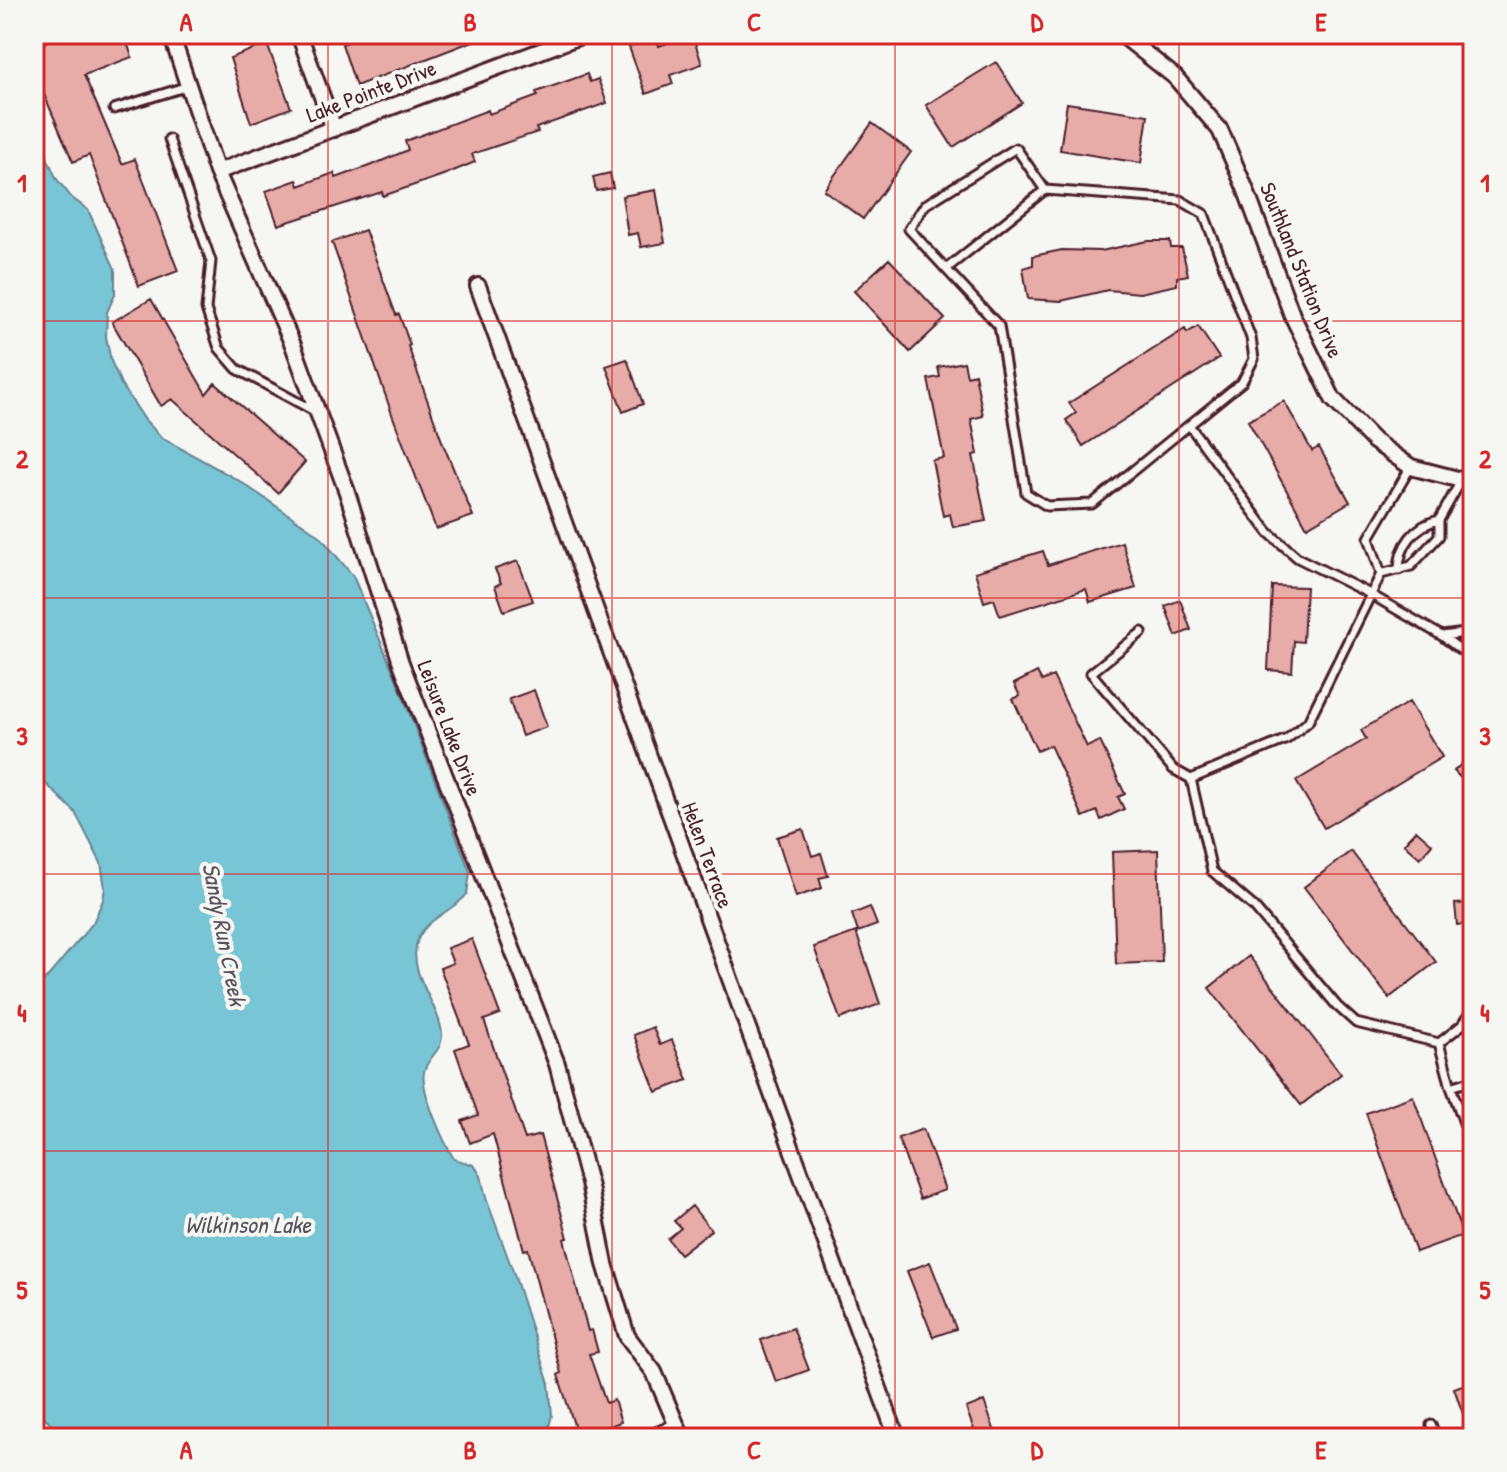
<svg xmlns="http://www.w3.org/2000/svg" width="1507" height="1472" font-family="'Patrick Hand',sans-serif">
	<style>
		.water { fill: #78c6d5; stroke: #668391; stroke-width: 2 }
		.building { fill: #e7aca7; stroke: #4a1f2b; stroke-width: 2 }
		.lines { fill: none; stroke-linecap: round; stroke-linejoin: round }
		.lane-casing { stroke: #4a1f2b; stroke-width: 13 }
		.street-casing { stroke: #4a1f2b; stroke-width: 20 }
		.lane { stroke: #f6f6f2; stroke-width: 7 }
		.street { stroke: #f6f6f2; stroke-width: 14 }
		.grid { fill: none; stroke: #d62828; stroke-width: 2; stroke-opacity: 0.55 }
		.labels { text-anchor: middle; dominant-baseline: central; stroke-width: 8; stroke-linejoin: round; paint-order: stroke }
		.street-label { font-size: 22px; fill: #4a1f2b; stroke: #f6f6f2 }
		.water-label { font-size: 24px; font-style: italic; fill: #58515e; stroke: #f6f6f2 }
		.neatline { fill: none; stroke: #d62828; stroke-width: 3 }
		.grid-label { font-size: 26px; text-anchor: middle; font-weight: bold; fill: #d62828 }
	</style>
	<rect width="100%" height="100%" fill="#f6f6f2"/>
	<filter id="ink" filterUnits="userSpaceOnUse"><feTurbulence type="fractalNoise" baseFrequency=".0125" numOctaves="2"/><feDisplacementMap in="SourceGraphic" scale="16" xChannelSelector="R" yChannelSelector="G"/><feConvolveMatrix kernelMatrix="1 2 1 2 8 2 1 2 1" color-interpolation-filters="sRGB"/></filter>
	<g filter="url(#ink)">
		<path class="water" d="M34,127L56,178L72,198L88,210L115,269V294L107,312L106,337L111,361L121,384L145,420L162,438L238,480L320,536L353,576L396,678L470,872L467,894C452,913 421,919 416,946C410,977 439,1004 442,1034C443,1051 427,1057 424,1072C420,1091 444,1142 454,1159L474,1165L481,1176L486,1198L514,1274L549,1384L552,1415L546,1438H66L34,1407V993L93,923L103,900L105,888L101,863L75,812L34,772Z"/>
		<path class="building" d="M64,34H124L132,57L84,75L122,164L135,159L178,271L139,286L89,155L73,162L34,71V47Z
			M369,34H486V36L356,86L342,44Z
			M692,34L702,64L670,75L673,84L646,94L629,47L656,37L659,46Z
			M267,44L291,108L251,123L230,58Z
			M996,62L1022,103L953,147L926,105Z
			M587,74L590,82L598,79L607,103L536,128L538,132L472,154L475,162L446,174L383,196L382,192L278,225L266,191L297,180L299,186L334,173L336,178L372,165L408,150L405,141L488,110L489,114L538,96L536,92Z
			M1067,103L1148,115L1141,163L1060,150Z
			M872,123L911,152L863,219L824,190Z
			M610,173L613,188L596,191L593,177Z
			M656,190L665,243L641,247L638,233L628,235L622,196Z
			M365,230L396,315L399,314L410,345L408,346L443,444L473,516L436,529L393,417L332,242Z
			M1148,241H1170L1171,248H1182L1188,275L1177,277V285L1140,293L1108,290L1061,301L1028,299L1023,268L1033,265V256L1062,250L1101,251Z
			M889,259L945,319L910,352L854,291Z
			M151,299L206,394L215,383L305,462L278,493L172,399L161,406L112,322Z
			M1198,326L1219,358L1083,446L1066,420L1076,413L1069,403L1185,329L1187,333Z
			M627,359L643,404L623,412L606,366Z
			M964,362L967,376L975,374L983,416L971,419L978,454L973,455L986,521L953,527L950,514L943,516L932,460L944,458L928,379L940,377L938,367Z
			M1284,401L1312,451L1319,447L1350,502L1307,527L1248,421Z
			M1122,542L1136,588L1090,602L1086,589L1000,616L994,599L984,602L975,572L1043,551L1048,565Z
			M518,561L533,601L504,611L495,586L501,583L495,569Z
			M1272,586L1306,587L1303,642L1294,641L1292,672L1268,670Z
			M1180,600L1191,630L1176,636L1165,606Z
			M1037,672L1042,681L1053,676L1087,747L1100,741L1125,794L1118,797L1124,809L1101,820L1097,811L1083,817L1050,745L1037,751L1013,699L1020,696L1014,684Z
			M534,690L547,727L522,736L509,699Z
			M1409,702L1442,757L1324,828L1296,781L1366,739L1361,730Z
			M1473,753V791L1454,771Z
			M803,829L812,856L821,853L828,876L819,878L822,888L796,897L777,837Z
			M1416,830L1432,844L1420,858L1404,844Z
			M1158,850L1162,962L1116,964L1112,852Z
			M1351,851L1436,962L1389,998L1304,887Z
			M1473,903V923L1457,925L1455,904Z
			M870,907L877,925L858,932L852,914Z
			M856,932L880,1004L840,1019L814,947Z
			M472,939L500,1014L484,1020L525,1139L540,1135L568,1238L564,1239L588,1331L592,1330L598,1352L589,1354L606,1403L614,1400L621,1422L578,1437L558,1375L561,1373L528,1249L524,1250L493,1134L470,1143L462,1121L478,1115L455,1049L469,1044L440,968L453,963L447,948Z
			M1249,956L1341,1074L1301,1105L1209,988Z
			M653,1027L660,1045L672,1040L688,1080L656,1092L634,1035Z
			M1413,1096L1463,1235L1416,1252L1366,1113Z
			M923,1129L945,1190L920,1199L898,1138Z
			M692,1206L711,1230L680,1254L668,1239L681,1228L674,1221Z
			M930,1262L956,1329L933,1337L907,1271Z
			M793,1328L809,1370L776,1382L761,1340Z
			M1473,1381V1436L1471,1437L1454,1388Z
			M984,1401L995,1432L977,1438L966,1408Z"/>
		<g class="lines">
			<defs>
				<path id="lane" d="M114,109L188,86
					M169,139L211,261L206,309L219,348L237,369L314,411
					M1045,190L1180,200L1204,214L1251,338L1254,359L1242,382L1092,504L1047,506L1026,493L999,326L946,269Z
					M946,269L909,229L925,205L1016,148L1045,190
					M1189,425L1268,532L1298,558L1370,594L1442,636L1473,632
					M1410,468L1369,538L1381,574L1308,722L1287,739L1191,779L1212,871L1254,907L1337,1006L1356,1023L1439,1043L1462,1025L1473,1008
					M1399,570C1399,546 1415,525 1439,520L1461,481
					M1381,574L1411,566L1439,536V520
					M1142,632L1091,673L1173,769L1191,779
					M1442,636L1473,659
					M1439,1043L1451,1087
					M1473,1080L1451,1087L1473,1148
					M1431,1425L1436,1438"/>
				<path id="street" d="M171,34L217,172L293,345L347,492L401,663L557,1064L590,1187L605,1264L627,1336L654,1372L682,1438
					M299,34L334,129
					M1121,34L1175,77L1220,130L1245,188L1292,315L1333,399L1374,441L1411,467L1473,483
					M217,172L586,34
					M478,286L897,1438
					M651,1438L677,1426"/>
			</defs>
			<use href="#lane" class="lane-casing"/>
			<use href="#street" class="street-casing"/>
			<use href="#lane" class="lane"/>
			<use href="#street" class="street"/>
		</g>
	</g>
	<path class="grid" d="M328,34V1438M612,34V1438M895,34V1438M1179,34V1438M34,321H1473M34,598H1473M34,874H1473M34,1151H1473"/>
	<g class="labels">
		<g class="street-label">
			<text transform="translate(371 91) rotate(-21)">Lake Pointe Drive</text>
			<text transform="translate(1302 270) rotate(68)">Southland Station Drive</text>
			<text transform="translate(450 728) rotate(69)">Leisure Lake Drive</text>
			<text transform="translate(708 855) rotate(70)">Helen Terrace</text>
		</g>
		<g class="water-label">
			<text transform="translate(225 934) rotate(79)">Sandy Run Creek</text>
			<text x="248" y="1224">Wilkinson Lake</text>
		</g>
	</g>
	<rect width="1507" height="1472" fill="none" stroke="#f6f6f2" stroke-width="88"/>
	<rect x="44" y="44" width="1419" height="1384" class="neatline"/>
	<g class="grid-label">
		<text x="186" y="31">A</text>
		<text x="470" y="31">B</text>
		<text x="754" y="31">C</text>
		<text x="1037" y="31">D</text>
		<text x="1321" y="31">E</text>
		<text x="22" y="192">1</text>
		<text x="1485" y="192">1</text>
		<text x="22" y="468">2</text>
		<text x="1485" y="468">2</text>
		<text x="22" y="745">3</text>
		<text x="1485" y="745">3</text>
		<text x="22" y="1022">4</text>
		<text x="1485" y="1022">4</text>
		<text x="22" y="1299">5</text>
		<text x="1485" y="1299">5</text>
		<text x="186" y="1459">A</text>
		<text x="470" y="1459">B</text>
		<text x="754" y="1459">C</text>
		<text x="1037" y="1459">D</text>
		<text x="1321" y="1459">E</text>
	</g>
</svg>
